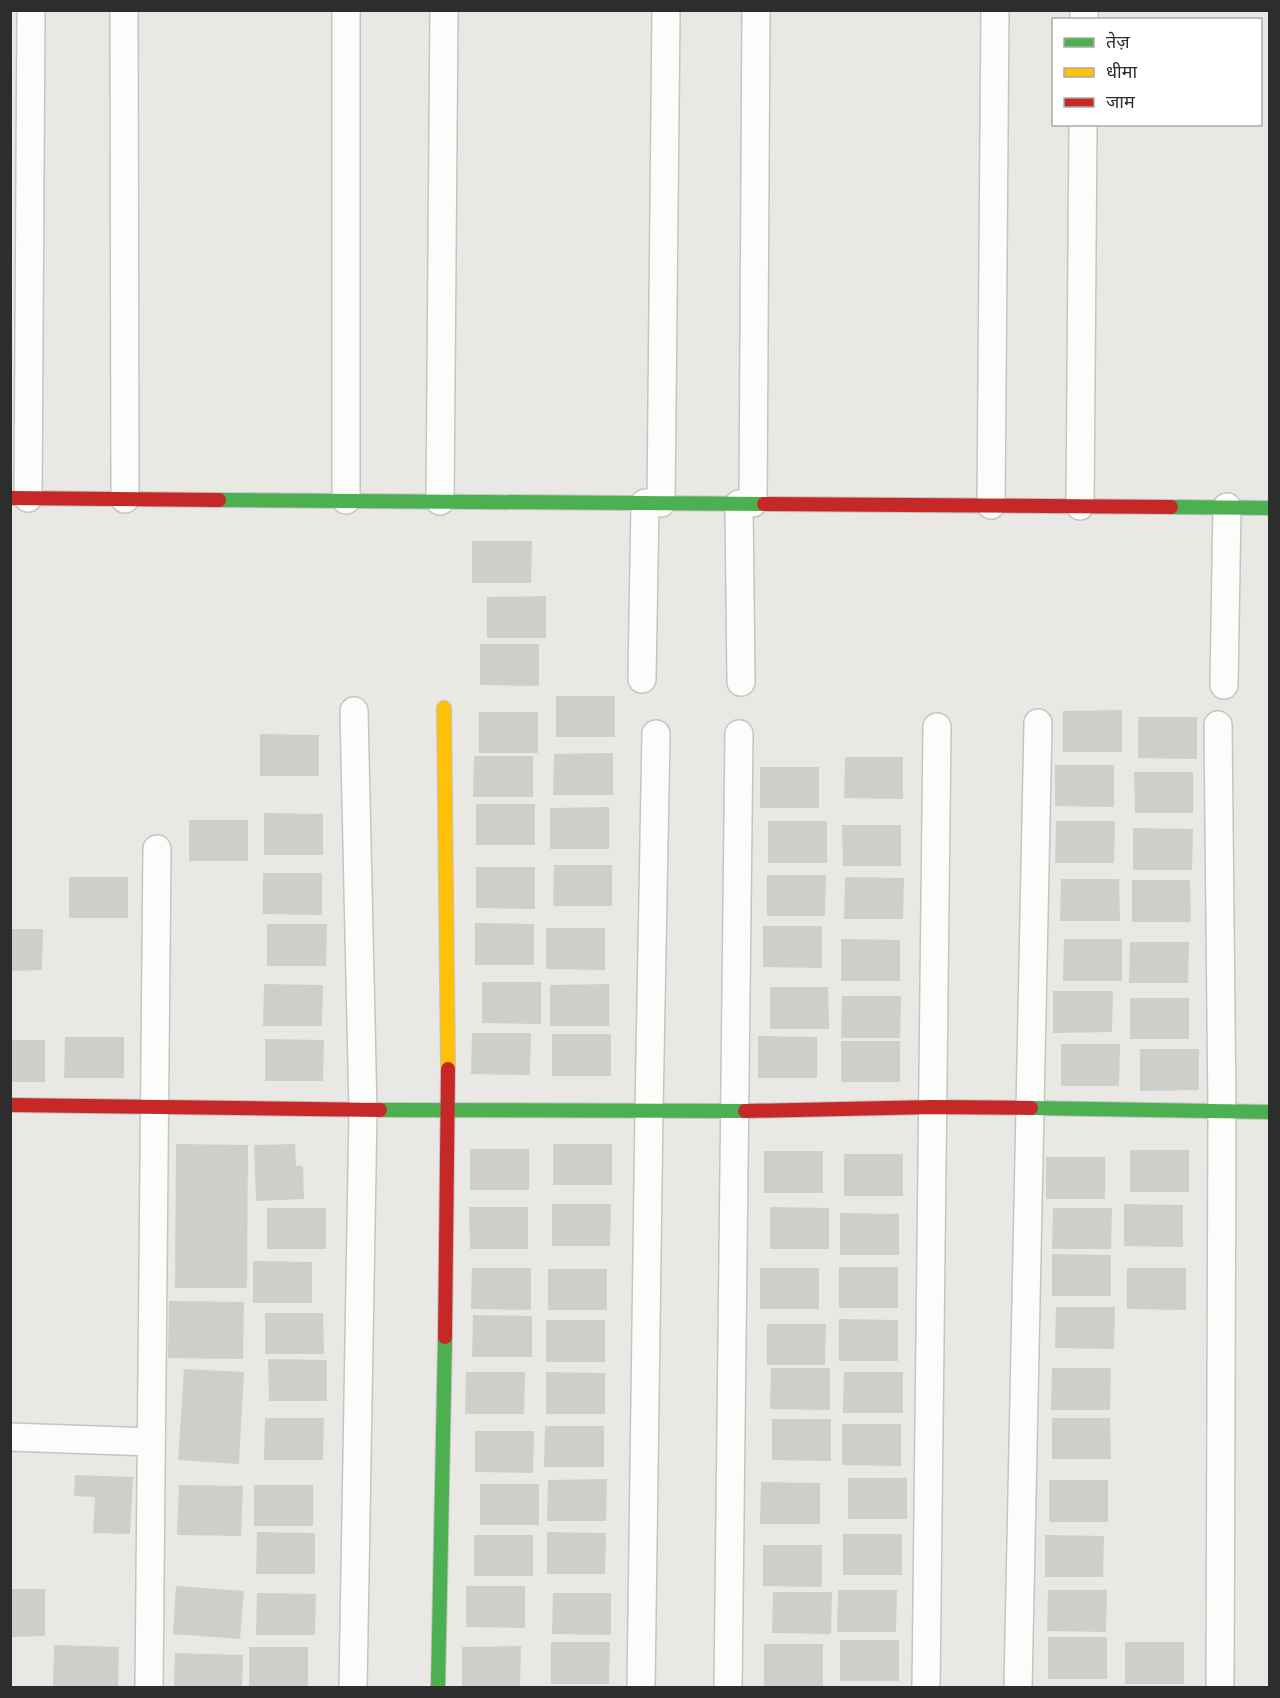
<svg xmlns="http://www.w3.org/2000/svg" width="1280" height="1698" font-family="Karla,'Noto Sans Devanagari',sans-serif">
	<style>
		.building { fill: #cfcecb }
		.lines { fill: none; stroke-linecap: round; stroke-linejoin: round }
		.street-casing { stroke: #c4c4c4; stroke-width: 30 }
		.fast-casing { stroke: #c4c4c4; stroke-width: 16 }
		.slow-casing { stroke: #c4c4c4; stroke-width: 16 }
		.jam-casing { stroke: #c4c4c4; stroke-width: 16 }
		.street { stroke: #fcfcfb; stroke-width: 27 }
		.fast { stroke: #4caf50; stroke-width: 14 }
		.slow { stroke: #ffc107; stroke-width: 14 }
		.jam { stroke: #c62828; stroke-width: 14 }
	</style>
	<rect width="100%" height="100%" fill="#eae8e5"/>
	<path class="building" d="M472,541H532L531,583H472Z
		M546,596V638H487V597Z
		M480,644H539V686L480,685Z
		M556,696H615V737H556Z
		M1122,710V752H1063V711Z
		M479,712H538V753H479Z
		M1138,717H1197V759L1138,758Z
		M260,734L319,735V776H260Z
		M613,753V795H553L554,754Z
		M474,756H533V797H473Z
		M845,757H903V799L844,798Z
		M1055,765H1114V807L1055,806Z
		M760,767H819V808H760Z
		M1134,772H1193V813H1135Z
		M476,804H535V845H476Z
		M609,807V849H550V808Z
		M264,813L323,814V855H264Z
		M189,820H248V861H189Z
		M768,821H827V863H768Z
		M1056,821H1115L1114,863H1055Z
		M842,825H901V866H843Z
		M1133,828L1193,829L1192,870H1133Z
		M554,865H612V906H553Z
		M476,867H535V909L476,908Z
		M263,873H322V915L263,914Z
		M767,875H826L825,916H767Z
		M69,877H128V918H69Z
		M845,877L904,878L903,919H844Z
		M1061,879H1119L1120,921H1060Z
		M1132,880H1190L1191,922H1132Z
		M475,923L534,924V965H475Z
		M267,924H327L326,966H267Z
		M763,926H822V968L763,967Z
		M546,928H605V970L546,969Z
		M10,929H43L42,970L10,971Z
		M841,939L900,940V981H841Z
		M1064,939H1122V981H1063Z
		M1130,942H1189L1188,983H1129Z
		M482,982H541V1024L482,1023Z
		M264,984L323,985L322,1026H263Z
		M609,984V1026H550V985Z
		M770,987H828L829,1029H770Z
		M1053,991H1113L1112,1032L1053,1033Z
		M842,996H901L900,1038H841Z
		M1130,998H1189V1039H1130Z
		M472,1033H531L530,1075L471,1074Z
		M552,1034H611V1076H552Z
		M758,1036L817,1037V1078H758Z
		M65,1037H124V1078H64Z
		M265,1039L324,1040L323,1081H265Z
		M10,1040H45V1082H10Z
		M841,1041H900V1082H841Z
		M1061,1044H1120L1119,1086H1061Z
		M1140,1049H1199V1090L1140,1091Z
		M176,1144L248,1145L247,1288H175Z
		M295,1144L296,1166H303L304,1199L256,1201L254,1145Z
		M553,1144H612V1185H553Z
		M470,1149H529V1190H470Z
		M1130,1150H1189V1192H1130Z
		M764,1151H823V1193H764Z
		M844,1154H903V1196H844Z
		M1046,1157H1105V1199H1046Z
		M552,1204H611L610,1246H552Z
		M1124,1204L1183,1205V1247L1124,1246Z
		M469,1207H528V1249H470Z
		M770,1207L829,1208V1249H770Z
		M267,1208H326V1249H267Z
		M1053,1208H1112L1111,1249H1052Z
		M840,1213L899,1214V1255H840Z
		M1052,1254L1111,1255V1296H1052Z
		M253,1261L312,1262V1303H253Z
		M839,1267H898V1308H839Z
		M472,1268H531V1310L471,1309Z
		M760,1268H819V1309H760Z
		M1127,1268H1186V1310L1127,1309Z
		M548,1269H607V1310H548Z
		M169,1301L244,1302L243,1359L168,1358Z
		M1056,1307H1115L1114,1349L1055,1348Z
		M265,1313H323L324,1354H265Z
		M473,1315L532,1316V1357H472Z
		M839,1319L898,1320V1361H839Z
		M546,1320H605V1362H546Z
		M767,1324H826L825,1365H767Z
		M268,1359L327,1360V1401H269Z
		M771,1368H830V1410L770,1409Z
		M1052,1368H1111L1110,1410H1051Z
		M184,1369L244,1372L239,1464L178,1460Z
		M466,1372H525L524,1414H465Z
		M546,1372L605,1373V1414H546Z
		M844,1372H903V1413H843Z
		M265,1418H324L323,1460H264Z
		M1052,1418H1110L1111,1459H1052Z
		M772,1419H831V1461L772,1460Z
		M842,1424H901V1466L842,1465Z
		M545,1426H604V1467H544Z
		M475,1431H534L533,1473L475,1472Z
		M75,1475L133,1477L130,1534L93,1533L95,1497L74,1496Z
		M848,1478H907V1519H848Z
		M607,1479L606,1521H547L548,1480Z
		M1049,1480H1108V1522H1049Z
		M761,1482L820,1483V1524H760Z
		M480,1484H539V1525H480Z
		M179,1485L243,1486L241,1536L177,1535Z
		M254,1485H313V1526H254Z
		M257,1532L315,1533V1574H256Z
		M547,1532L606,1533L605,1574H547Z
		M843,1534H902V1575H843Z
		M474,1535H533V1576H474Z
		M1045,1535L1104,1536L1103,1577H1045Z
		M763,1545H822V1587L763,1586Z
		M176,1586L244,1591L240,1639L173,1634Z
		M466,1586H525V1628L466,1627Z
		M10,1589H45V1636L10,1637Z
		M838,1590H897L896,1632H837Z
		M1048,1590H1107L1106,1632L1047,1631Z
		M773,1592H832L831,1634L772,1633Z
		M257,1593L316,1594L315,1635H256Z
		M553,1593H611V1635L552,1634Z
		M1048,1637H1107V1679H1048Z
		M840,1640H899V1681H840Z
		M551,1642H610L609,1684H551Z
		M1125,1642H1184V1684H1125Z
		M764,1644H823V1686H764Z
		M54,1645L119,1647L118,1688H53Z
		M521,1646L520,1688H462V1647Z
		M249,1647H308V1688H249Z
		M175,1653L243,1655L242,1688H174Z"/>
	<g class="lines">
		<defs>
			<path id="street" d="M124,10L125,499
				M1084,20V10
				M28,498L31,10
				M346,500V10
				M440,501L444,10
				M661,503L666,10
				M753,503L756,10
				M739,504L741,682
				M991,505L995,10
				M1080,506L1083,124
				M642,679L645,503
				M1224,685L1227,507
				M1218,725L1222,1112L1220,1688
				M10,1437L151,1442
				M149,1688L157,849
				M353,1688L363,1111L354,711
				M641,1688L649,1111L656,734
				M728,1688L739,734
				M926,1688L937,727
				M1018,1688L1038,723"/>
			<path id="fast" d="M219,500L764,504
				M1171,507L1270,508
				M1031,1108L1270,1112
				M380,1110L745,1111
				M438,1688L445,1337"/>
			<path id="slow" d="M444,708L448,1069"/>
			<path id="jam" d="M10,498L219,500
				M764,504L1171,507
				M10,1105L380,1110
				M745,1111L933,1107L1031,1108
				M445,1337L448,1069"/>
		</defs>
		<use href="#street" class="street-casing"/>
		<use href="#fast" class="fast-casing"/>
		<use href="#slow" class="slow-casing"/>
		<use href="#jam" class="jam-casing"/>
		<use href="#street" class="street"/>
		<use href="#fast" class="fast"/>
		<use href="#slow" class="slow"/>
		<use href="#jam" class="jam"/>
	</g>
	<rect width="1280" height="1698" fill="none" stroke="#2d2d2d" stroke-width="24"/>
	<rect x="1052" y="18" width="210" height="108" fill="#ffffff" stroke="#ababab" stroke-width="1.5"/>
	<rect x="1064" y="38" width="30" height="9" fill="#4caf50" stroke="#ababab" stroke-width="1.5"/>
	<text x="1106" y="48" font-size="18" fill="#2d2d2d">तेज़</text>
	<rect x="1064" y="68" width="30" height="9" fill="#ffc107" stroke="#ababab" stroke-width="1.5"/>
	<text x="1106" y="78" font-size="18" fill="#2d2d2d">धीमा</text>
	<rect x="1064" y="98" width="30" height="9" fill="#c62828" stroke="#ababab" stroke-width="1.5"/>
	<text x="1106" y="108" font-size="18" fill="#2d2d2d">जाम</text>
</svg>
